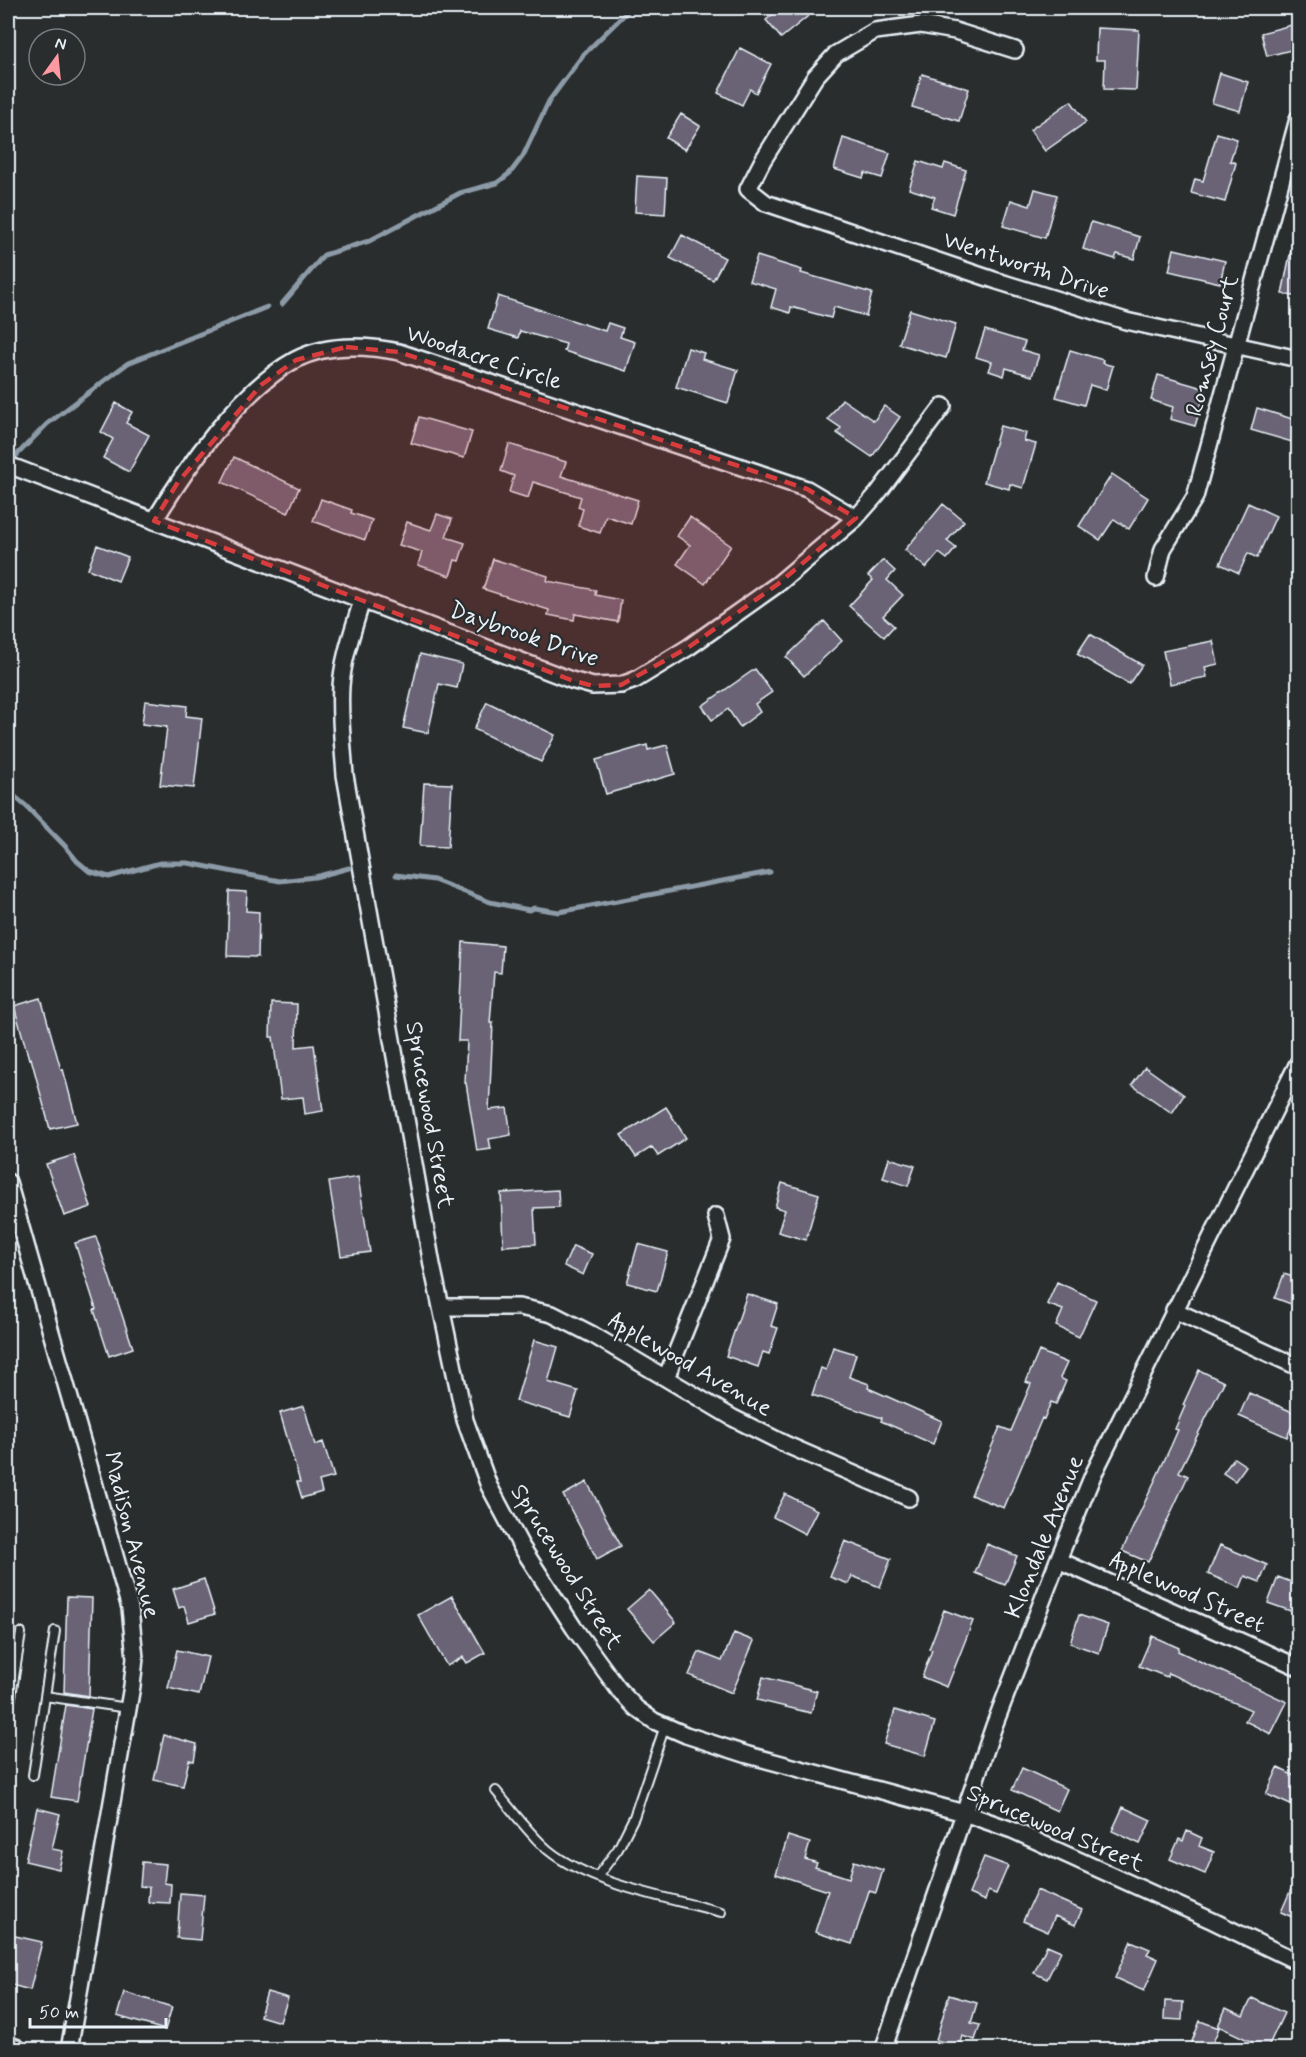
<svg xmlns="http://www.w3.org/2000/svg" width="1306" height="2057" font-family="Mynerve,sans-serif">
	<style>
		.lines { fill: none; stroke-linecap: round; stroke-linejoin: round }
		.stream { stroke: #8c9ba7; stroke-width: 5 }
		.building { fill: #696374; stroke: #e8f1f8; stroke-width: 1.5 }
		.lane-casing { stroke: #e8f1f8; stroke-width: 12 }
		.street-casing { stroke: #e8f1f8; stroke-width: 20 }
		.secondary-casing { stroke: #e8f1f8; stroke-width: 26 }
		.lane { stroke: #2a2d2e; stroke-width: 8 }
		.street { stroke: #2a2d2e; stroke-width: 15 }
		.secondary { stroke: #2a2d2e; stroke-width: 21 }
		.marked { fill: #d83c3d; fill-opacity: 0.2; stroke: #d83c3d; stroke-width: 4.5; stroke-dasharray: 12 8; stroke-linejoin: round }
		.labels { text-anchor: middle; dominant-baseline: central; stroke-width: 4.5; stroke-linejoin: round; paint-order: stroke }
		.street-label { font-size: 24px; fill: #e8f1f8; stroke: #2a2d2e }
	</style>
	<rect width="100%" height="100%" fill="#2a2d2e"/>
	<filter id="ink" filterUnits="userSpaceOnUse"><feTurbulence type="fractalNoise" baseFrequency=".0167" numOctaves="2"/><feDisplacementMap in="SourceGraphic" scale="12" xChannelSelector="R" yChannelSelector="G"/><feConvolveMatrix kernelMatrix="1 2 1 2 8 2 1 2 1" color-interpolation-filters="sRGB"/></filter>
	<g filter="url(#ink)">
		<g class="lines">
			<path class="stream" d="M282,304L324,255L369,241L460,193L497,183L510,173L523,156L549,101L583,55L631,8
				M8,464L47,424L128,363L267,307
				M8,791L26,806L65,846L77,861L89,871L109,877L160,863H188L280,881L315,877L349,868
				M396,875L434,880L490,902L529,910L534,908L559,912L770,872"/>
		</g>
		<path class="building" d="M781,8H818L781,38L766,20Z
			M1299,23V48L1267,56L1261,33Z
			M1097,28L1139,30L1136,90L1104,89L1105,60H1096Z
			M740,48L771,64L756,93L750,89L742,105L718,93Z
			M1220,73L1248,82L1240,111L1212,103Z
			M922,74L969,89L959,121L912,107Z
			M1071,101L1086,122L1045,151L1030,130Z
			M681,114L700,126L685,150L666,138Z
			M1217,133L1237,139L1230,161L1236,163L1225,202L1191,193L1195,179L1203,181Z
			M843,138L890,153L882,178L865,173L863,178L834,169Z
			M918,161L943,169L945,163L966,170L953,214L931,207L935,197L909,189Z
			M637,176L667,178L665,214L635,212Z
			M1035,189L1057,195L1045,238L1003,226L1011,200L1030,206Z
			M1091,222L1140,237L1134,259L1117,254L1115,259L1083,249Z
			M682,235L725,258L713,280L670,258Z
			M1292,245L1299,246V297L1282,294Z
			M1174,249L1225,261L1220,283L1169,271Z
			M757,256L802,270L801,273L872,293L866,316L834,307L831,318L791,307L790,313L771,307L776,289L749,281Z
			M498,296L605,331L608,323L623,328L620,337L635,342L626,371L564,351L566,344L520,331L518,338L488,329Z
			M910,310L956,324L946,358L899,344Z
			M985,330L1025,342L1022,350L1039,355L1032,376L1006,368L1004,376L989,371L992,362L976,357Z
			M688,348L704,353L702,359L738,370L728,403L676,387Z
			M1070,350L1103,360L1102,363L1113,366L1106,390L1090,385L1084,405L1056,397Z
			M1158,375L1206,389L1195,426L1170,419L1173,407L1151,400Z
			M842,399L874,421L884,406L900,417L872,457L837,433L841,428L828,419Z
			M116,403L132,412L126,423L149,435L129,472L103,458L113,439L101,432Z
			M1257,408L1299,421V444L1251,430Z
			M419,417L472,432L464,458L411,443Z
			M1000,426L1026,433L1024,441L1036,444L1023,488L1010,484L1009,489L984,482Z
			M509,444L566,462L561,476L638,500L631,524L606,516L600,533L578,526L583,509L578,507L581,497L533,482L528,498L509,492L514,476L501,471Z
			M234,457L299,488L288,513L222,482Z
			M1112,474L1148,498L1129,529L1114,519L1100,540L1079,526Z
			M321,499L352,510L351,513L372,520L365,540L313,521Z
			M1248,503L1276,516L1257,558L1248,553L1239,573L1220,564Z
			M943,504L964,521L947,541L956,548L947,559L939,553L926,568L905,550Z
			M437,514L452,519L446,537L465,543L459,561L455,560L450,576L418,565L422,552L399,545L407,522L431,530Z
			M690,517L731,546L705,584L677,564L690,545L677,536Z
			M97,545L128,557L118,581L88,569Z
			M493,559L548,576L547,581L596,590L595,595L621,600L618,622L575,614L574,620L548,615L549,610L483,589Z
			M883,560L895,571L887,580L903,595L883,616L894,626L884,637L849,606L873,580L868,576Z
			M824,621L842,641L804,676L786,657Z
			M1090,634L1142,665L1129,684L1077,654Z
			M1213,641L1218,664L1205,667L1207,677L1170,684L1163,651Z
			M420,654L462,664L457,688L439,684L428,733L403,728Z
			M755,669L772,692L755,704L760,712L740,727L728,709L712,720L702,706Z
			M145,701L187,706L186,716L202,718L194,788L160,785L167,727L142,724Z
			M487,702L555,735L541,762L474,729Z
			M647,745L648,750L667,745L675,774L606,794L596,760Z
			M424,783L452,784L448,847L420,846Z
			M229,891L247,892L246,911L259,912L258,957L227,956Z
			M463,942L503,946L501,973L494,972L490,1023H493L489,1110L507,1108L511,1135L489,1139L491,1149L477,1151L466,1083H465L467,1041H458Z
			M41,998L61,1070L63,1069L77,1123L50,1129L31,1058L29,1059L14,1006Z
			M271,1003L297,1004L296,1047L314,1045L323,1111L305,1114L303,1097L281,1099L273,1037H270Z
			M1145,1067L1184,1095L1172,1113L1132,1085Z
			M666,1107L686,1138L658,1156L652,1147L636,1157L621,1135Z
			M74,1155L91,1207L64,1216L46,1164Z
			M889,1158L915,1166L908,1186L883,1178Z
			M358,1177L370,1252L341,1256L329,1182Z
			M782,1183L819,1194L806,1240L778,1232L785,1210L775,1207Z
			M558,1190L559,1207L534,1208L536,1244L503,1246L501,1193Z
			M96,1237L133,1348L109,1356L94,1310L96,1309L75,1243Z
			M638,1244L668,1252L657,1291L627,1283Z
			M573,1246L592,1254L583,1275L564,1266Z
			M1284,1274L1299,1279V1307L1275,1298Z
			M1057,1282L1096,1300L1079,1337L1056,1326L1063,1310L1047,1304Z
			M747,1294L778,1304L771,1326L778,1328L769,1354L763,1352L758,1367L726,1356Z
			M534,1340L558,1347L548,1382L578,1391L570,1417L516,1401Z
			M833,1347L856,1354L849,1377L869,1384L868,1388L942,1421L933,1444L881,1421L882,1418L812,1395L821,1368L826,1370Z
			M1039,1351L1067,1363L1060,1378L1066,1381L1056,1404L1051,1402L1044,1419L1042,1418L1004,1508L971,1495L1000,1427L1011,1431L1031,1384L1026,1382Z
			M1199,1370L1224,1382L1179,1472L1188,1476L1148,1562L1122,1551L1171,1446L1178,1430L1175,1429L1185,1406L1183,1405Z
			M1249,1393L1297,1414L1287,1437L1239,1416Z
			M304,1406L315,1445L323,1442L334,1477L319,1481L322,1492L302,1498L297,1482H300L280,1413Z
			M1234,1458L1246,1466L1235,1481L1223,1473Z
			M587,1482L621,1546L597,1559L563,1495Z
			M785,1494L817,1510L805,1534L773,1517Z
			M845,1541L891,1559L880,1587L852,1576L849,1584L830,1577Z
			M987,1544L1017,1556L1005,1585L975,1573Z
			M1220,1545L1267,1565L1260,1582L1245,1576L1240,1588L1208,1574Z
			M1278,1577L1299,1585V1614L1268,1603Z
			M204,1579L215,1614L189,1622L184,1606L179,1608L173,1589Z
			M649,1590L676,1622L654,1641L627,1609Z
			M452,1596L485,1653L467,1663L463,1657L447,1666L418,1615Z
			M67,1597L92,1598L89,1696L64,1692Z
			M944,1610L973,1621L947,1687L922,1677L932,1650L929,1649Z
			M1079,1615L1108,1625L1099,1653L1070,1643Z
			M734,1633L754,1641L732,1693L689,1675L699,1652L722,1661Z
			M1152,1636L1179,1648L1178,1651L1287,1702L1271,1734L1245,1721L1251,1710L1168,1673L1167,1677L1139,1666Z
			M177,1650L208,1657L199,1695L168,1688Z
			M763,1677L817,1691L811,1713L757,1700Z
			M66,1705L92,1709L77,1801L51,1797Z
			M895,1710L935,1722L925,1756L884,1744Z
			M164,1735L197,1744L194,1761L189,1760L183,1786L154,1780Z
			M1022,1768L1067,1789L1057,1811L1012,1790Z
			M1278,1768L1299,1778V1794L1293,1806L1266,1794Z
			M1123,1807L1151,1820L1140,1844L1112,1831Z
			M37,1808L60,1814L52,1849L63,1851L59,1869L25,1861Z
			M1187,1831L1202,1838L1199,1846L1214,1852L1205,1874L1170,1859L1179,1839L1183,1841Z
			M788,1836L810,1843L805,1859L817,1863L815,1867L849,1878L854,1861L883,1870L876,1893L869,1891L852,1944L815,1932L828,1891L776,1874Z
			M984,1857L1008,1866L996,1894L988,1891L985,1901L969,1894Z
			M142,1862L166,1864L164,1883L171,1884L170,1903L148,1902L149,1887L140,1886Z
			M1299,1871V1920L1281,1912Z
			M1037,1890L1082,1910L1075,1925L1055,1916L1048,1932L1023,1921Z
			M180,1893L204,1895L200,1940L177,1938Z
			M11,1935L42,1942L30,1990L8,1984V1947Z
			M1131,1941L1150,1949L1147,1954L1158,1959L1144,1991L1115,1978Z
			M1047,1945L1061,1951L1047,1979L1034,1973Z
			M124,1992L172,2007L165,2030L117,2016Z
			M267,1992L288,1998L280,2022L260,2016Z
			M949,1995L977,2003L971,2023L980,2025L975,2040L962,2036L959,2047L936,2040Z
			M1252,1998L1284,2013L1267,2049L1218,2026L1226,2008L1243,2016Z
			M1165,2001L1183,2002L1182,2020L1164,2019Z
			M1200,2021L1219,2028L1210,2049H1189Z"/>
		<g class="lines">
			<defs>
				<path id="lane" d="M45,1696L128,1708
					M8,1715L21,1633
					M33,1775L55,1631
					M496,1791C512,1810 530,1835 548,1850C589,1884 669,1898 721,1912
					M597,1877L618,1849L634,1817L665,1726"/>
				<path id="street" d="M1015,50L955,31L921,25L875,31L836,54L815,77L763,160L748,189L766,203L997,281L1126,321L1298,359
					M11,466L571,680L593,686L621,685L635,680L689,647L778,584L856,518L878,493L943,406
					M154,521C186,468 240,390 295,360C327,343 365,345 399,352L807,489L856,518
					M1156,578L1163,549L1195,497L1298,119
					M362,600C354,628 343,657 341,686C339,716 343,746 345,775L432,1265L465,1420L489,1486L521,1546L574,1628L619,1690L636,1708L654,1721L686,1735L748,1755L964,1813L1012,1830L1213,1921L1298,1962
					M8,1182L130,1608L135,1658L132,1686L69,2050
					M441,1307H519L552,1314L593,1335L733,1418L787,1445L909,1498
					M1174,1310L1298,1367
					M666,1378L722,1239L716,1216
					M1058,1560L1298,1667
					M883,2050L994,1726L1058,1560L1093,1475L1298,1063"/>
				<path id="secondary" d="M8,2048L15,2050"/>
			</defs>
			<use href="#lane" class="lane-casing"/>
			<use href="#street" class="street-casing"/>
			<use href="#secondary" class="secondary-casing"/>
			<use href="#lane" class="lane"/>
			<use href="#street" class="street"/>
			<use href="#secondary" class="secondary"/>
		</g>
	</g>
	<path class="marked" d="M346,347L399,352L807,489L856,518L778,584L689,647L621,685L593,686L571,680L154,521L178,482L261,385L296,360Z"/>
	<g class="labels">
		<g class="street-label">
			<text transform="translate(1026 266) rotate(18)">Wentworth Drive</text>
			<text transform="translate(1213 346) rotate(-75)">Romsey Court</text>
			<text transform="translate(484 358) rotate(18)">Woodacre Circle</text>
			<text transform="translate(524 635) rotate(19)">Daybrook Drive</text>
			<text transform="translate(429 1115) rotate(80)">Sprucewood Street</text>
			<text transform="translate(690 1365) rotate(30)">Applewood Avenue</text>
			<text transform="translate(131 1535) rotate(76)">Madison Avenue</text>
			<text transform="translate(1045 1537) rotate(-68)">Klondale Avenue</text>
			<text transform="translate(566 1567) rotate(58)">Sprucewood Street</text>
			<text transform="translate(1187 1593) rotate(24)">Applewood Street</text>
			<text transform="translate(1055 1829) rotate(23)">Sprucewood Street</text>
		</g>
	</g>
	<rect width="1306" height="2057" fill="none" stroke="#2a2d2e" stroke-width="30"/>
	<rect x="15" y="15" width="1276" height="2027" fill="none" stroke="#e8f1f8" stroke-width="2" filter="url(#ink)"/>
	<g transform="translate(57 57) rotate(15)"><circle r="28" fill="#2a2d2e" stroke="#767b7f" stroke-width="1.5"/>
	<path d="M0-4.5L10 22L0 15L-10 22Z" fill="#ff9aa2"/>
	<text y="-9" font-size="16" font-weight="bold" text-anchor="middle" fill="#e8f1f8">N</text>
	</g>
	<path d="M30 2018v9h136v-9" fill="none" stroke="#e8f1f8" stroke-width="3"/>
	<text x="39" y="2018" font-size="18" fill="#e8f1f8" stroke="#2a2d2e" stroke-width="4.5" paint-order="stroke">50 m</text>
</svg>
